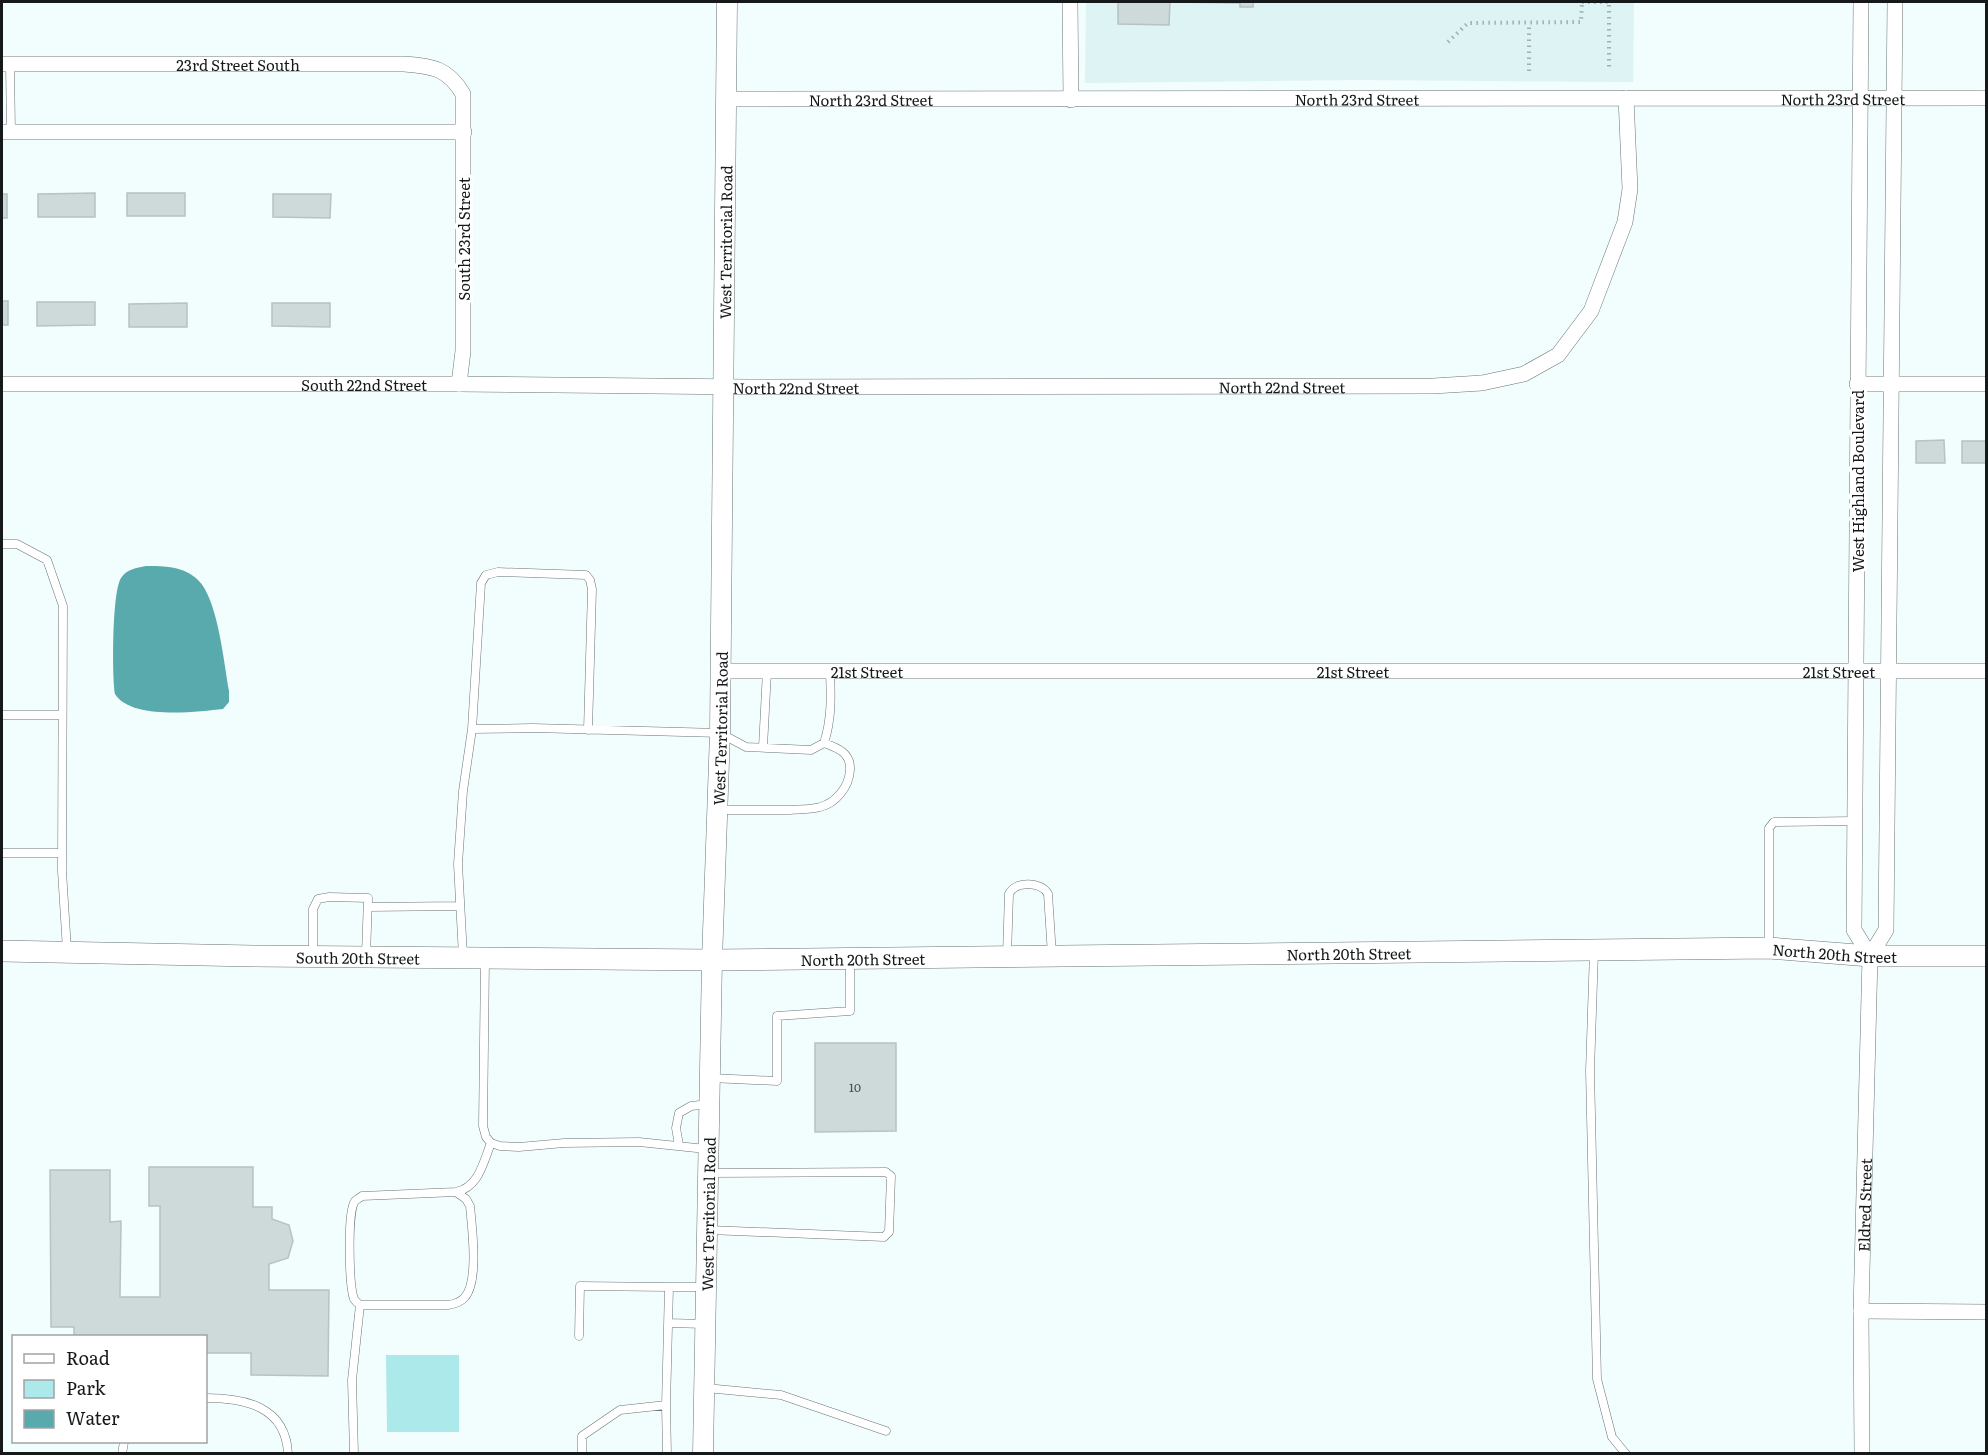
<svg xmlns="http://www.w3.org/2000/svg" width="1988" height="1455" font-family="Literata,serif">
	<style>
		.built { fill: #def3f3 }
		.green { fill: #ace9ea }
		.water { fill: #59aaac }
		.building { fill: #ced9d9; stroke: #b7c2c2; stroke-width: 1.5 }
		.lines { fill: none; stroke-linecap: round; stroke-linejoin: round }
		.service-casing { stroke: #6a7474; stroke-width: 9 }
		.minor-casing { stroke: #6a7474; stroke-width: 16 }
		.tertiary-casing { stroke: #6a7474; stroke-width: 21 }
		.secondary-casing { stroke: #6a7474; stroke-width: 22 }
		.path { stroke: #a4adad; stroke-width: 4; stroke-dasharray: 1.5 4.5; stroke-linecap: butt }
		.service { stroke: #fff; stroke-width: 8 }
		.minor { stroke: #fff; stroke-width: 15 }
		.tertiary { stroke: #fff; stroke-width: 20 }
		.secondary { stroke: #fff; stroke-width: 21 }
		.labels { text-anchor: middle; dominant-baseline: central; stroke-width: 6; stroke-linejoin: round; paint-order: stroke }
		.number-label { font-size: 12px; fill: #434949 }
		.street-label { font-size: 15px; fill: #151919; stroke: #fff }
	</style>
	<rect width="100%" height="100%" fill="#f2fdfd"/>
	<path class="built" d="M1086,2H1634L1633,82L1355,80L1085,83Z"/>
	<path class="green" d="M386,1355H459V1432H387Z"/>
	<path class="water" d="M146,566C164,566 184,566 198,580C218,599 224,664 229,691V702L223,709C196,712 131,720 115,694C112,675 112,592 121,578C127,569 136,568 146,566Z"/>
	<path class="building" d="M1118,2H1253V7H1240V3L1170,2L1169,25L1118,24Z
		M95,193V217H38V194Z
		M127,193H185V216H127Z
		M2,194H7V218H2Z
		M273,194H331L330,218L273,217Z
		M2,301H8V325H2Z
		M37,302H95V325L37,326Z
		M187,303V327H129V304Z
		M272,303H330V327L272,326Z
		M1944,440L1945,463H1916V441Z
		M1962,441H1986V463H1962Z
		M815,1043H896V1131L815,1132Z
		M149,1167H253V1207H272V1219L289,1225L293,1241L288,1258L269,1264V1290H329L328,1376L251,1375V1353H206V1336H74V1327H51L50,1170H110V1222L121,1221L120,1297H160V1206H149Z"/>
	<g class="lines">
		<defs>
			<path id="service" d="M10,64L11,132
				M2,544H17L47,560L63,606L62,871L67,950
				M2,715H62
				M472,729L481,583L486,575L498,572L586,575L590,580L592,589L588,730
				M763,747L767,671
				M719,810C742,810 765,810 788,810C798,809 810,810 820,807C836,803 849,787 850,770C851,753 838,748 824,743
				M2,853H62
				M368,907L460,906
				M1769,946V828L1774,822L1854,821
				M1594,951L1590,1071L1597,1379L1612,1437L1626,1454
				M313,955V909L318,899L329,897L368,898L366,955
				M1007,955L1009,894C1015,881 1041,881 1048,894L1052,955
				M463,956L458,864L463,791L472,729L533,728L720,733L746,747L811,750L824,743C832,718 831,696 830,671
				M485,960L483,1126L486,1137L491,1143L500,1146L519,1147L564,1143L639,1142L706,1149
				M711,1078L777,1081V1016L850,1011V960
				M679,1145L676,1128L679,1113L691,1106L709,1104
				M456,1192L466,1199L470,1206C472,1227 479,1281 465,1297C461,1302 455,1304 448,1305H360C357,1303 356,1302 354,1299C349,1286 347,1211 355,1201C356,1200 361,1197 362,1196L456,1192C479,1187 483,1163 491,1143
				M709,1230L884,1237L889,1232L891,1176L886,1172L710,1173
				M669,1287H706
				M668,1323L705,1324
				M579,1336L580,1286L669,1287L666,1405
				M706,1388L781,1395L886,1431
				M206,1398C244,1398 286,1406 288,1454
				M122,1454L124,1442
				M354,1454L352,1380L360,1305
				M582,1454V1436L620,1410L666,1405L667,1454"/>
			<g id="minor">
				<path d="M1070,2L1071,100"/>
				<path d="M1861,2L1854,930L1870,956"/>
				<path id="s1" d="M2,64H404C432,66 448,68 463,94V351L459,384"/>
				<path id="s2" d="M727,99L1986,98"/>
				<path d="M2,132H464"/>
				<path id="s3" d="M2,384H459L748,387L1433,386L1482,383L1524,374L1558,355L1591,311L1625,222L1630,189L1626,98"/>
				<path d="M1857,384H1986"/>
				<path id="s4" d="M720,671H1986"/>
				<path d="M1861,1311L1986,1312"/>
				<path id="s5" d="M1862,1454L1861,1311L1870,956L1886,930L1895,2"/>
			</g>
			<g id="tertiary">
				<path id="s6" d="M703,1454L712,960L720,733L727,2"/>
			</g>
			<g id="secondary">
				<path id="s7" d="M2,951L253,956L712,960L1769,948L1870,956H1986"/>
			</g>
		</defs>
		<use href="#service" class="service-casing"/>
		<use href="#minor" class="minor-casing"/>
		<use href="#tertiary" class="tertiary-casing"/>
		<use href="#secondary" class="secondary-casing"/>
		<path class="path" d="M1582,2H1609V71
			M1448,42L1468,23L1581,22L1582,2
			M1529,71V23"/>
		<use href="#service" class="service"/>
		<use href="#minor" class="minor"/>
		<use href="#tertiary" class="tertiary"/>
		<use href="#secondary" class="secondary"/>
	</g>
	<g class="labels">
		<g class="number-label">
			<text x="855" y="1087">10</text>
		</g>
		<g class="street-label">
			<text stroke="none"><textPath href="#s1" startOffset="236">23rd Street South</textPath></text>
			<text stroke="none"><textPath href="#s2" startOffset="1116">North 23rd Street</textPath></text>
			<text stroke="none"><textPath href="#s2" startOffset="144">North 23rd Street</textPath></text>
			<text stroke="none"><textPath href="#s2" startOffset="630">North 23rd Street</textPath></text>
			<text transform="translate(463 239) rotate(-90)">South 23rd Street</text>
			<text stroke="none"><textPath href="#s6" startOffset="1212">West Territorial Road</textPath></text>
			<text stroke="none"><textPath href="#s3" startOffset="362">South 22nd Street</textPath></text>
			<text stroke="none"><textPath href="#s3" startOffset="1280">North 22nd Street</textPath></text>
			<text stroke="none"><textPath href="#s3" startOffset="794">North 22nd Street</textPath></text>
			<text transform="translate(1857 481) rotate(-90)">West Highland Boulevard</text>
			<text stroke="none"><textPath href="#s4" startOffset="147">21st Street</textPath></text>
			<text stroke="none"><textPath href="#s4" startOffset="633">21st Street</textPath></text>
			<text stroke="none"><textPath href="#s4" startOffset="1119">21st Street</textPath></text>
			<text stroke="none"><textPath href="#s6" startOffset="726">West Territorial Road</textPath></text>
			<text stroke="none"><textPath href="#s7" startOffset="1833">North 20th Street</textPath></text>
			<text stroke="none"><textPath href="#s7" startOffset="1347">North 20th Street</textPath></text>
			<text stroke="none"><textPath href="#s7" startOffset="356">South 20th Street</textPath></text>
			<text stroke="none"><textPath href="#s7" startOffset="861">North 20th Street</textPath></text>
			<text stroke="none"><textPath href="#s5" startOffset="249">Eldred Street</textPath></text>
			<text stroke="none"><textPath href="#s6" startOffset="240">West Territorial Road</textPath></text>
		</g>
	</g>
	<rect width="1988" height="1455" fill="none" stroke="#151919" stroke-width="6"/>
	<rect x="12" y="1335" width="195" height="108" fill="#ffffff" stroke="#a1a3a3" stroke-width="1.5"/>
	<rect x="24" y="1354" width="30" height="9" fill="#ffffff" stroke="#a1a3a3" stroke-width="1.5"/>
	<text x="66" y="1365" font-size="18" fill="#151919">Road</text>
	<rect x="24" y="1380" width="30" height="18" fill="#ace9ea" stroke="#a1a3a3" stroke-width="1.5"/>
	<text x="66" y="1395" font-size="18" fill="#151919">Park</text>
	<rect x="24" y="1410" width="30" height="18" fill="#59aaac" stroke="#a1a3a3" stroke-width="1.5"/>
	<text x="66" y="1425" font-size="18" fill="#151919">Water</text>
</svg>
